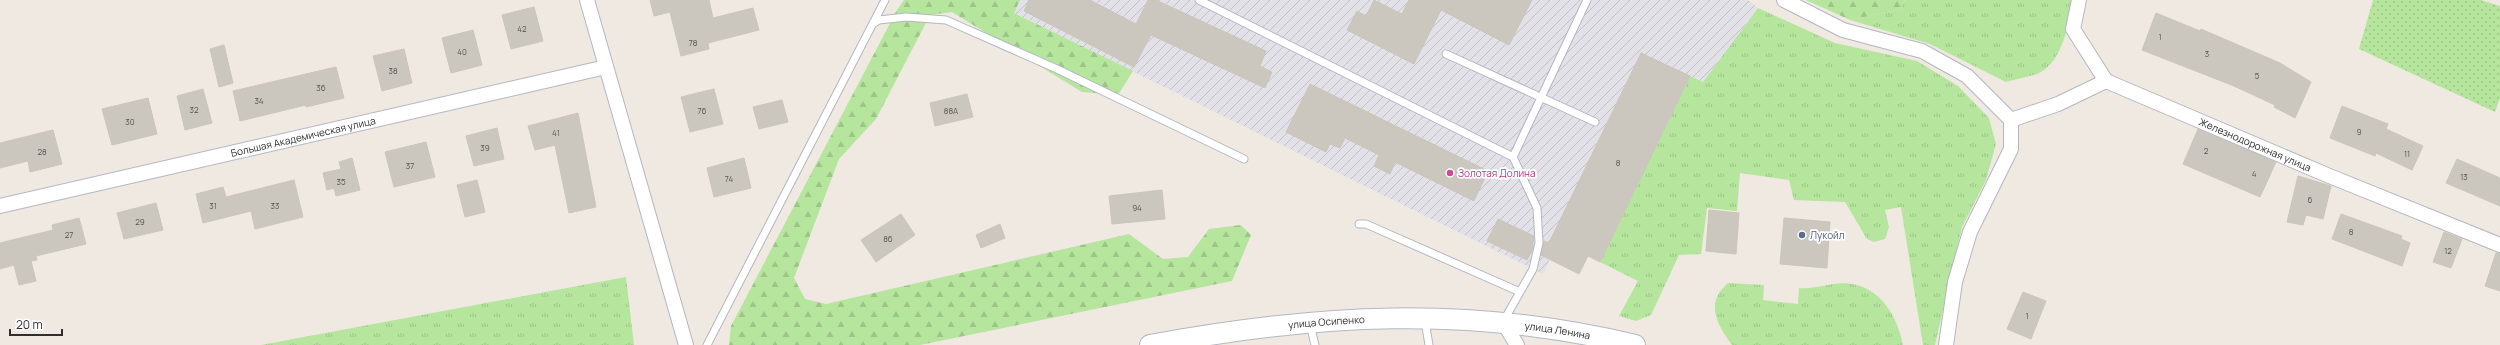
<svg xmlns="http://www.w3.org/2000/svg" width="2500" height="345" font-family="Manrope,sans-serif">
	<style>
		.industrial { fill: url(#industrial-furrows) }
		.grass { fill: url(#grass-tufts) }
		.forest { fill: url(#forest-firs) }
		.garden { fill: url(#garden-dots) }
		.building { fill: #cbc7bf; stroke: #cbc5ba }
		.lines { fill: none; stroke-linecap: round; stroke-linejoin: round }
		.lane-casing { stroke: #b4b7c1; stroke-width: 9 }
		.street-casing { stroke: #b4b7c1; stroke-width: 16 }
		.secondary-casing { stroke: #b4b7c1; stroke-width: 22 }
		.lane { stroke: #fff; stroke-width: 7 }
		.street { stroke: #fff; stroke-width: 14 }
		.secondary { stroke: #fff; stroke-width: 20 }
		.hotel-dot { fill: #d1479c; stroke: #fff; stroke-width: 1.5 }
		.service-dot { fill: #5c6f8a; stroke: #fff; stroke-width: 1.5 }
		.labels { text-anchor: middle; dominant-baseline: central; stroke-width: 3.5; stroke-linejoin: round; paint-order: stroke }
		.number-label { font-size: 8px; fill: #555452 }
		.street-label { font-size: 10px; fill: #2e2e2e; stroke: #fff }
		.hotel-label { font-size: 10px; fill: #b23c85; stroke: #fff; text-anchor: start }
		.service-label { font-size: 10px; fill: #4e5e75; stroke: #fff; text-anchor: start }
	</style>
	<defs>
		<pattern id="industrial-furrows" width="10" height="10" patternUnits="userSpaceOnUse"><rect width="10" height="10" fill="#e3e1e8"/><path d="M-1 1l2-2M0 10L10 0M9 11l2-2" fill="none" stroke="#c3c1c7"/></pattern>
		<pattern id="grass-tufts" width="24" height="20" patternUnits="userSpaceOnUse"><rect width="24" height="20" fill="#b6e59e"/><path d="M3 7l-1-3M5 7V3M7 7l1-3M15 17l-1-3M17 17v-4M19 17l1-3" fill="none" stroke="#9dc588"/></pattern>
		<pattern id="forest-firs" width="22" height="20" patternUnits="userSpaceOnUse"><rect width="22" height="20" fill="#b6e59e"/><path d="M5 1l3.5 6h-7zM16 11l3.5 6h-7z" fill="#9dc588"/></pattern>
		<pattern id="garden-dots" width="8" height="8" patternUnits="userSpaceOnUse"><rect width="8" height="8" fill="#b6e59e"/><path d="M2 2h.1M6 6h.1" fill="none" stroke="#9dc588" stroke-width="1.8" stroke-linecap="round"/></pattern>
	</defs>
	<rect width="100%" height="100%" fill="#efe9e1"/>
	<path class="industrial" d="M988,0H1748L1758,8L1703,82L1690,77L1600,262L1588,256L1579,274L1550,259L1543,274Z"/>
	<path class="grass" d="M1905,0H2071C2072,20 2061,62 2041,72C2031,77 2017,79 2006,82L1930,44L1850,20L1901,9Z
		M1758,8L1835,43L1917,61L1958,86L1989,118L1996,144L1986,180L1962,227L1935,345H1923L1901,207L1885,210L1889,227L1885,239L1874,242L1867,239L1845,202L1794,200L1789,180L1740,173L1737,211L1707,208L1701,254L1679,255L1651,315L1636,321L1619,316L1638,281L1600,262L1690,76L1703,82Z
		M626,277L634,345H261Z
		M1728,283L1764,285L1763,300L1798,304L1799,288C1812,289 1820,286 1833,284C1873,278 1896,309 1903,345H1732C1716,323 1705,303 1728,283Z"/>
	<path class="forest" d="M904,0H1020L1014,13L1133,71L1118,95L1082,92L952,12L930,15L876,119L839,159L794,278L805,299L826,304L1129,234L1163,259L1188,257L1209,229L1241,225L1251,235L1232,281L920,345H729L731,326L897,10Z
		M1806,0H1905L1901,9L1850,20Z"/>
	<path class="garden" d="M2373,0H2481L2500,6V98L2495,112L2359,49Z"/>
	<path class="building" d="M650,0H709L713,18L753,8L759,30L708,43L709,49L681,56L670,12L654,16Z
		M1029,0H1090L1136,24L1148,0H1156L1266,51L1260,66L1272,72L1265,88L1151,35L1134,67L1024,11Z
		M1374,0L1402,14L1409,0H1532L1509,45L1441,10L1414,64L1347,30L1357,11L1366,16Z
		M534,7L543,41L511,49L502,15Z
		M2156,13L2200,31L2201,29L2280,63L2311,82L2295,118L2274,107L2275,105L2234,86L2142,50Z
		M473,30L482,65L451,73L442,38Z
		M224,45L233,83L219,87L210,49Z
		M404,49L412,83L382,91L373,56Z
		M1641,53L1690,76L1600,262L1588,256L1579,274L1541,255L1544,241L1549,243Z
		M336,67L344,98L306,107V105L240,121L233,91Z
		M1310,84L1488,171L1474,201L1395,162L1390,174L1374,166L1379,155L1345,138L1340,148L1330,144L1326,152L1286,132Z
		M203,89L212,123L185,130L177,96Z
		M714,89L723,124L690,132L681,97Z
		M967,94L973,117L935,126L930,103Z
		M148,98L157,134L112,145L102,109Z
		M782,100L788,122L759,129L753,107Z
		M2342,106L2388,124L2386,129L2423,146L2412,170L2376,153L2375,156L2330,138Z
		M578,113L596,207L569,213L555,145L535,150L528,126Z
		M497,128L504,159L474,166L466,136Z
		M2198,129L2276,162L2260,197L2183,164Z
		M53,130L62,164L30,172L28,161L0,168V143Z
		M426,142L435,177L394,187L385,152Z
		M352,158L360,190L336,196L334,188L327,190L323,173L341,169L339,162Z
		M744,158L751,188L714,197L707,168Z
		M2457,159L2500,178V206L2446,183Z
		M2298,176L2331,186L2323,219L2306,215L2303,225L2287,222Z
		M294,180L303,217L255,229L251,211L203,223L196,194L223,187L226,197Z
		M477,180L485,212L465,217L457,185Z
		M1162,190L1165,219L1112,224L1109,196Z
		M156,203L163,230L124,239L117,213Z
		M1709,210L1739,213L1736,254L1706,251Z
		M901,214L915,235L876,262L861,240Z
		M2341,214L2402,236L2401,239L2410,243L2402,266L2332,239Z
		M79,218L86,244L36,256L37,260L31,261L36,281L19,285L14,265L0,269V243L53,230L52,225Z
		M1784,218L1830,222L1827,268L1780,264Z
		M1498,219L1534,236L1532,251L1527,260L1487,241Z
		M1000,224L1005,238L981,248L976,235Z
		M2444,232L2462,239L2451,268L2433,262Z
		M2496,253H2500V291L2485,286Z
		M2023,292L2046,301L2031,339L2007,329Z"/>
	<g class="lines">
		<defs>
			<path id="lane" d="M1199,0L1513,157L1537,208L1539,243L1533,269L1503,322
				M874,23L879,20L906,17L946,20L1057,69L1244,159
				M1446,54L1595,122
				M1513,157L1587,0
				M1359,224H1366L1520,292
				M1425,321L1429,345
				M1310,324L1315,345
				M707,345L885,0"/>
			<g id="street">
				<path d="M587,0L686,345"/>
				<path d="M1784,0L1843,30L1922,51L1967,76L2011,120V149L1970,232L1955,282L1946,345"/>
				<path d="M2079,0L2073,29L2106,81"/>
				<path id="s1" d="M2011,120L2058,104L2106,81L2327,175L2500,245"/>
				<path id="s2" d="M0,206L606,67"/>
				<path d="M1503,322L1517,345"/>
			</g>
			<g id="secondary">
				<path id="s3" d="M1150,345C1318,314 1468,305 1635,345"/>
			</g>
		</defs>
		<use href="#lane" class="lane-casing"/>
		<use href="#street" class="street-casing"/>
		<use href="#secondary" class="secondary-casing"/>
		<use href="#lane" class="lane"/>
		<use href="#street" class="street"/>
		<use href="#secondary" class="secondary"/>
	</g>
	<circle class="hotel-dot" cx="1450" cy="173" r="4"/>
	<circle class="service-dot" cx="1802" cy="235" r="4"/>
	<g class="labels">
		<g class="number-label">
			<text x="522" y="28">42</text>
			<text x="2160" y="36">1</text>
			<text x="693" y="42">78</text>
			<text x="462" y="51">40</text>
			<text x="2207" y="53">3</text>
			<text x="393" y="70">38</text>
			<text x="2257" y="75">5</text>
			<text x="321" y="87">36</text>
			<text x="259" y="100">34</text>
			<text x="194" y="109">32</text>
			<text x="702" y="110">76</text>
			<text x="951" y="110">88А</text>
			<text x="130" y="121">30</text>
			<text x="2359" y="131">9</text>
			<text x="556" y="132">41</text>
			<text x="485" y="147">39</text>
			<text x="2206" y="150">2</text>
			<text x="42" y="151">28</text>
			<text x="2407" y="153">11</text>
			<text x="1618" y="162">8</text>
			<text x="410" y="165">37</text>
			<text x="2254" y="173">4</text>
			<text x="2464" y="176">13</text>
			<text x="729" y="178">74</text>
			<text x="341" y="181">35</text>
			<text x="2310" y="199">6</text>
			<text x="213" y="205">31</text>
			<text x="275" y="205">33</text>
			<text x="1137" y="207">94</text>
			<text x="140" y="221">29</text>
			<text x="2351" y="231">8</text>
			<text x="69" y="234">27</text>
			<text x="888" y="238">86</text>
			<text x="2448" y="250">12</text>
			<text x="2027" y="315">1</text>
		</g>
		<g class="street-label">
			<text stroke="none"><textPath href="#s2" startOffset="311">Большая Академическая улица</textPath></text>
			<text stroke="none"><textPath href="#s1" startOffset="265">Железнодорожная улица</textPath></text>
			<text stroke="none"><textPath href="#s3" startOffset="178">улица Осипенко</textPath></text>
			<text stroke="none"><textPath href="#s3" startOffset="410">улица Ленина</textPath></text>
		</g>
		<g class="hotel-label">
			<text x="1458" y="173">Золотая Долина</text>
		</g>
		<g class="service-label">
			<text x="1810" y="235">Лукойл</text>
		</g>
	</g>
	<path d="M10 329v6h52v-6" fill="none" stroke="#2e2e2e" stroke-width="2"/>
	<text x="16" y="329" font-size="12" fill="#2e2e2e" stroke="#ffffff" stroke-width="3" paint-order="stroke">20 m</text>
</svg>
